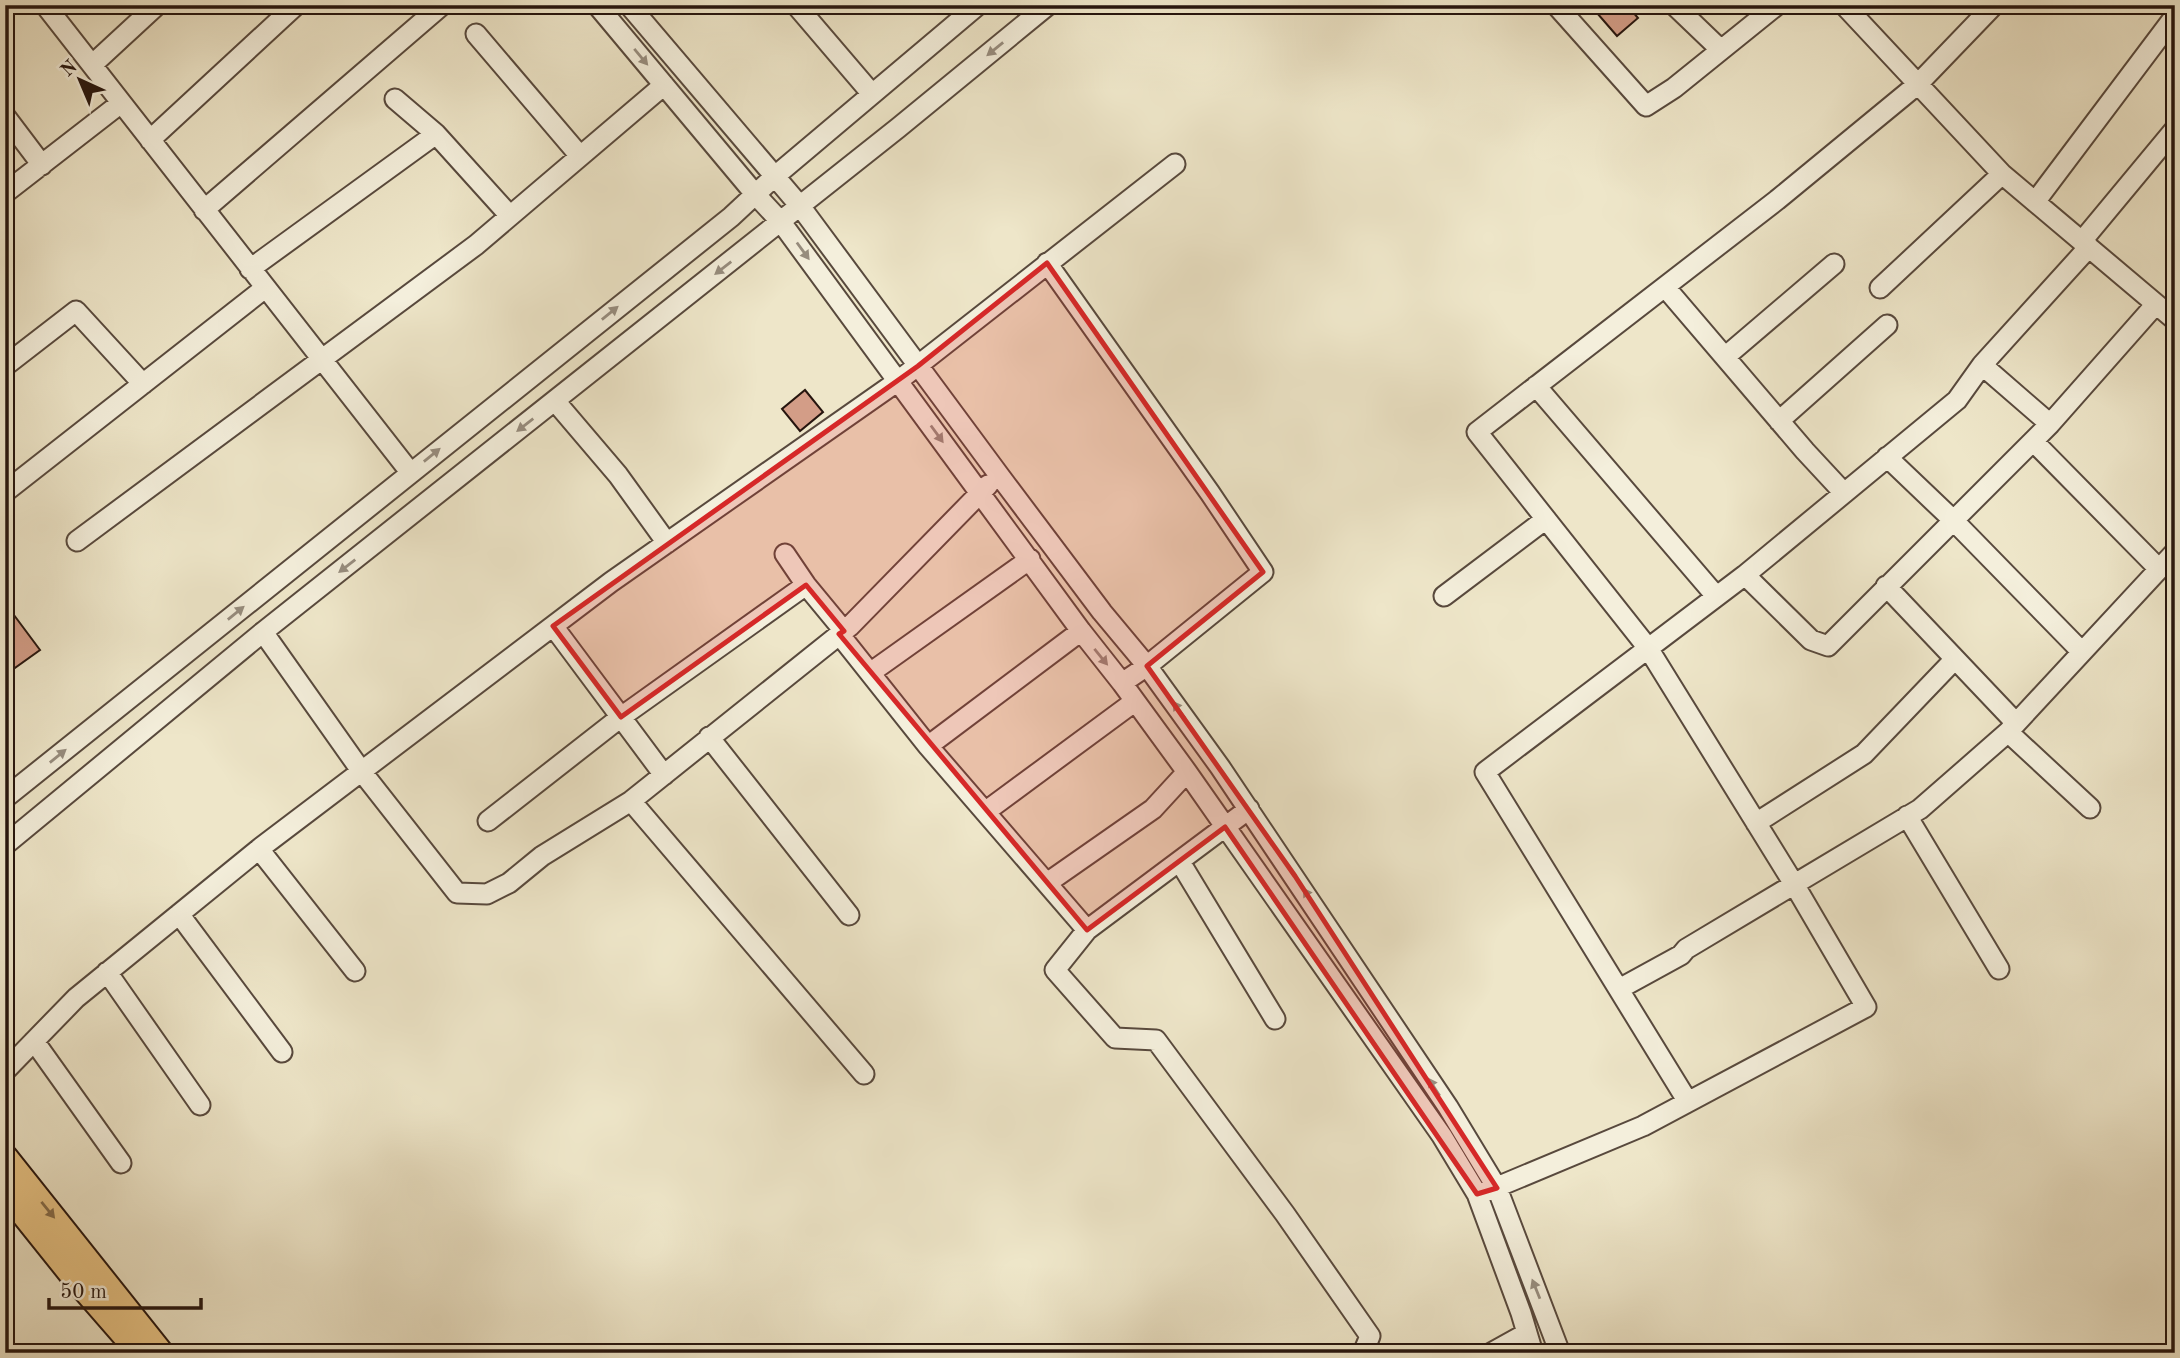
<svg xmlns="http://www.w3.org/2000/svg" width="2180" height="1358" font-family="'Old Standard TT',serif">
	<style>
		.building { fill: #d39d87; stroke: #26150e; stroke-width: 2 }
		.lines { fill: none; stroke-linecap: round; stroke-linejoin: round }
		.minor-casing { stroke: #58493d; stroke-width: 23 }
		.major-casing { stroke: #26150e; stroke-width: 28 }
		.minor { stroke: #f4efdc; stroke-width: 19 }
		.major { stroke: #e7c384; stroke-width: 24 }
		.oneway { fill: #978d7f }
		.oneway2 { fill: #866c49 }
		.marked { fill: #d62828; fill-opacity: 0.2; stroke: #d62828; stroke-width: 5; stroke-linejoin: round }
	</style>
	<rect width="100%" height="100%" fill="#eee6c9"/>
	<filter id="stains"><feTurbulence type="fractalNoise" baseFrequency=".00286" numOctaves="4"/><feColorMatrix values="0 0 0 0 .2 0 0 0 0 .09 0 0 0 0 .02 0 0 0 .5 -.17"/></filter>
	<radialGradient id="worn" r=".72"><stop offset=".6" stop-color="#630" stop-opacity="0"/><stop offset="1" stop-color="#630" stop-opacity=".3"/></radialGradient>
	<path class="building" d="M1590,5H1627L1638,18L1617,36Z
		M805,390L823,412L800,431L782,409Z
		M5,603L40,650L5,675Z"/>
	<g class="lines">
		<defs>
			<path id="minor" d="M45,5L410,472
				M597,5L755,194L781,222L1081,631L1122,683L1187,772L1442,1136L1477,1194L1521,1313L1533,1353
				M629,5L800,206L999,475L1102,612L1147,666L1220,767L1448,1107L1497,1188L1560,1353
				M796,5L872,94
				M1556,5L1646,106L1674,88L1777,5
				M1674,5L1721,50
				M1844,5L2002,174L2175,320
				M476,34L580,156
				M92,65L157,5
				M395,99L436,134L510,216
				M5,116L42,165
				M150,140L296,5
				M5,193L121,103
				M2035,202L2175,16
				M204,210L442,5
				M2082,241L2175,129
				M2089,247L1982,365L2050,424L2156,304
				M1047,263L1210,493L1263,572L1147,666L1122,683
				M250,269L436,134
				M1665,287L1805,451L1844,493
				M1880,288L2002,174
				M1725,357L1834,264
				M1982,365L1957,400L1745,575L1811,640L1828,646L2050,424
				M5,366L76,311L143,384
				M1536,386L1716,596
				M555,401L618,475L667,543
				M1779,421L1887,325
				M2033,441L2159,569
				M1887,457L1953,520L2082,652
				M5,492L265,288
				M77,541L476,245L664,85
				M785,554L806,585L844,631
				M1886,586L2016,723
				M1444,596L1546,519
				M553,626L664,775
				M263,632L362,772L457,893L487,894L509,883L542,856L631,801L850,626L988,485
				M839,634L928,746L1087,930L1055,970L1115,1038L1156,1040L1285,1214L1370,1336L1363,1353
				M870,673L1030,559
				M709,737L849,915
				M928,746L1081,631
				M5,798L731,217L774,177L978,5
				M631,801L864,1074
				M2090,808L2008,732L2175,552
				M985,812L1134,702
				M1907,816L1999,969
				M488,821L621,717L806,585
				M1756,823L1864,754L1955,659
				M5,845L263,632L898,128L1048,5
				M259,849L355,971
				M1180,862L1275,1019
				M1047,883L1153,809L1187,772
				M179,914L282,1052
				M1087,930L1249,809
				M107,972L200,1105
				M1619,989L1681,955L1686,949L1920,809L2008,732
				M34,1041L121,1163
				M5,1071L76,998L259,849L611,582L898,381L1175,164
				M1688,1102L1866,1007L1794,884L1648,648L1477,432L1777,200L1918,84L1994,5
				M1485,1192L1643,1126L1688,1102L1485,772L1745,575
				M1491,1353L1527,1333"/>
			<path id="major" d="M5,1157L161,1353
				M5,1191L73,1276L140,1353"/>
		</defs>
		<use href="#minor" class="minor-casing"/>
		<use href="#major" class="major-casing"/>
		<use href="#minor" class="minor"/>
		<use href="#major" class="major"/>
	</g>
	<defs><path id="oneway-solid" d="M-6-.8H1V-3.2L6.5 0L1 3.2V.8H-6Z" transform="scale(1.75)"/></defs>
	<g class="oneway">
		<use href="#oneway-solid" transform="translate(995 49) rotate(141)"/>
		<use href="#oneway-solid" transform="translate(641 57) rotate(50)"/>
		<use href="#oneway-solid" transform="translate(803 251) rotate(54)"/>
		<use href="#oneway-solid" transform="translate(723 268) rotate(142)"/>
		<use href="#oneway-solid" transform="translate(610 313) rotate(-39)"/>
		<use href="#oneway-solid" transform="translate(525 425) rotate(142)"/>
		<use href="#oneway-solid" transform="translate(937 434) rotate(54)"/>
		<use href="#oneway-solid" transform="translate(432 455) rotate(-39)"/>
		<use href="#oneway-solid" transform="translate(347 566) rotate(142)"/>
		<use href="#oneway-solid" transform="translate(236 613) rotate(-39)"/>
		<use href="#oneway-solid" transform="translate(1101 657) rotate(51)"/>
		<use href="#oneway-solid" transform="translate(1179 710) rotate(-126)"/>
		<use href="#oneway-solid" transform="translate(58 756) rotate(-39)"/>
		<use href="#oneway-solid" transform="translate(1309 897) rotate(-123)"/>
		<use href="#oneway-solid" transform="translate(1434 1087) rotate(-123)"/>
		<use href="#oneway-solid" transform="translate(1536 1289) rotate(-112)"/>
	</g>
	<use class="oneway2" href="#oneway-solid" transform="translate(48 1210) rotate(51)"/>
	<path class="marked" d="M1047,263L1263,572L1147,666L1295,876L1497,1188L1477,1194L1225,827L1087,930L839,634L844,631L806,585L621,717L553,626L918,366Z"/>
	<rect width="2180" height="1358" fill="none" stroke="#eee6c9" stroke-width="28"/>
	<rect x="7" y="7" width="2166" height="1344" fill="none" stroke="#26150e" stroke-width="3.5"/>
	<rect x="14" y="14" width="2152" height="1330" fill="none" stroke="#26150e" stroke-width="2"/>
	<g transform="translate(80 80) rotate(316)" stroke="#f4efdc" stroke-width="5" paint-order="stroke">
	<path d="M0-5L12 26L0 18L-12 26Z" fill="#26150e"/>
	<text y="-10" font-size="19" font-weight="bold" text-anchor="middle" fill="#26150e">N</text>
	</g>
	<path d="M49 1298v10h152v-10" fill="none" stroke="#26150e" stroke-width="3.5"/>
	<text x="60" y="1298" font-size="21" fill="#26150e" stroke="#f4efdc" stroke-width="5" paint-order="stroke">50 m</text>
	<rect width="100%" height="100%" filter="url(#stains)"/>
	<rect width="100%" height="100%" fill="url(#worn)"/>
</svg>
